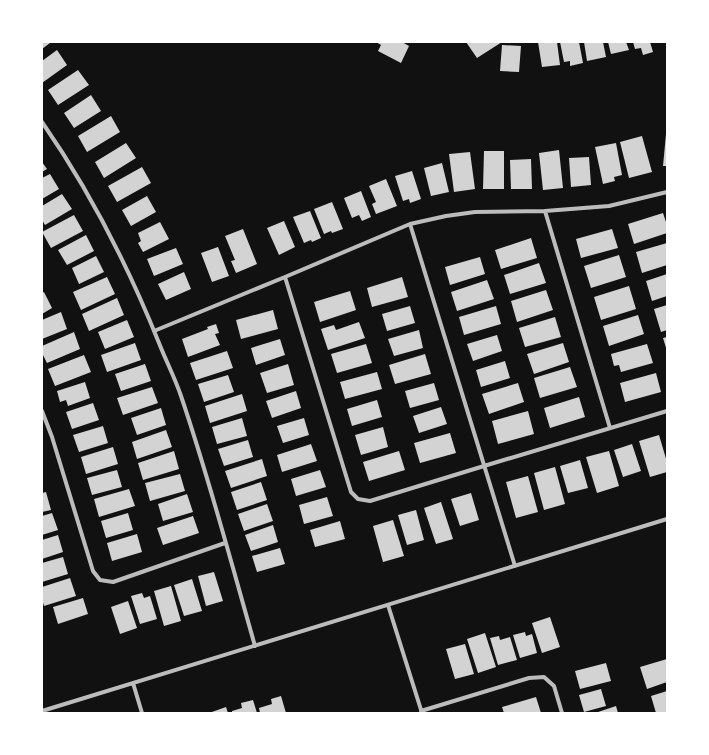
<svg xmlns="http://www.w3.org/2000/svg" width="709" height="755" font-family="Ubuntu,sans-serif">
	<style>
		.building { fill: #d3d3d3 }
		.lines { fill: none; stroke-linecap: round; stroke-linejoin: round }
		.minor { stroke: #bcbcbc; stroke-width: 4 }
	</style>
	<rect width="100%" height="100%" fill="#111"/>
	<path class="building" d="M42,42H49L50,43L42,49Z
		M376,42H402L409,46L401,63L378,51L381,45Z
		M466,42H502L477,58Z
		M538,42H557L560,65L542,67Z
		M560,42H579L583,63L570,66V61L564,62Z
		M584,42H603L606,57L587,61Z
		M608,42H626L629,50L611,54Z
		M633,42H650L653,52L643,55L641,48L635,49Z
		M502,45L521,46L519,72L500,71Z
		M57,50L67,65L42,83V61Z
		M78,70L89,85L58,105L48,90Z
		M91,95L101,111L74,128L64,113Z
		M111,116L120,132L87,152L78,136Z
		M666,134L667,135V166H663Z
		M642,136L652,172L629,178L620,142Z
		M126,143L136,158L104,178L95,162Z
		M616,143L622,175L614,177L615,181L603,184L595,147Z
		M559,150L563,188L543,190L539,153Z
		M484,151H504V189H483Z
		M470,152L475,189L454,192L449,154Z
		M589,157L591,185L571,187L569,158Z
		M531,159L532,189H511L510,160Z
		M42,162L47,169L42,172Z
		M442,163L449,192L431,196L424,168Z
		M142,167L151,183L117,202L108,186Z
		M412,171L421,199L410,203L409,199L403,201L395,176Z
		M50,174L59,189L42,199V178Z
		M386,179L397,206L376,214L372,204L376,202L369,186Z
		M361,191L371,217L362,221L359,215L352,218L344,198Z
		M62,194L72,209L45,225L42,220V206Z
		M147,196L156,212L131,226L122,210Z
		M332,202L343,229L332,233L331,231L324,234L314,209Z
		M310,211L321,238L312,242L311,240L304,243L293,217Z
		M663,213L667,225V233L634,244L628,224Z
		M74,215L83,231L51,248L42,232Z
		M284,221L295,247L279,255L267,228Z
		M160,222L169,239L143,252L138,243L141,241L138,233Z
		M243,229L257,264L236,273L231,261L235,260L225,236Z
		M612,229L618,248L581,258L576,239Z
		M86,235L94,251L67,265L58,250Z
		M531,238L537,258L501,269L495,250Z
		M667,243V265L642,273L636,252Z
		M218,247L229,276L212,282L201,253Z
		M176,248L183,264L154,276L147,259Z
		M619,255L626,277L591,288L584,266Z
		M96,256L104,272L79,284L72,268Z
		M480,257L485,274L450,285L445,267Z
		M539,263L546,283L510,294L504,275Z
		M184,272L191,289L166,300L158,284Z
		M667,274V296L652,301L646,281Z
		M107,277L115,294L81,310L73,292Z
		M402,277L408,297L372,307L367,288Z
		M487,280L494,299L457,311L451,292Z
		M629,286L636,309L601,320L594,297Z
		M546,290L553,310L517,322L511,301Z
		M350,291L356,310L320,322L314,302Z
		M44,292L52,308L42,314V293Z
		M117,298L124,315L89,331L82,314Z
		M667,305V330L661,332L654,309Z
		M410,306L415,323L387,331L382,314Z
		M496,306L501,324L464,335L459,317Z
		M273,310L278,329L241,339L236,320Z
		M61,312L67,329L42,339V320Z
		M638,315L644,334L609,346L603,326Z
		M555,317L561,337L525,347L519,328Z
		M127,320L134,337L105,349L98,332Z
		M359,322L365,338L328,350L321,329L334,325L336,330Z
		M216,324L219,333L215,334L220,345L188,357L182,339L208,329L207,327Z
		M419,330L423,348L394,356L388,339Z
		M74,332L80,349L47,363L42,353V346Z
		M497,335L502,351L473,361L467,344Z
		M667,337V351L663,338Z
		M280,339L285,355L256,365L251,348Z
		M135,343L141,360L107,372L101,355Z
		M563,343L569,362L534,374L527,354Z
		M366,344L372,363L337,373L331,354Z
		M647,344L653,363L621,372L619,365L614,366L611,354Z
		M227,351L233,368L196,380L190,363Z
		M425,354L431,374L395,384L389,365Z
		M84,355L91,372L55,386L48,369Z
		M505,361L510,378L481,387L476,370Z
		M145,364L151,381L121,391L115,374Z
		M288,364L294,385L267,393L260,373Z
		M570,367L577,387L540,398L534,378Z
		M377,372L382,389L345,399L340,382Z
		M656,373L661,392L625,402L620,383Z
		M228,375L234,392L204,402L198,384Z
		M85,382L90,398L68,406L66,400L60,402L57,391Z
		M434,383L439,400L410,408L405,391Z
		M518,383L524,402L489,414L482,394Z
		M152,387L158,403L123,415L117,398Z
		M296,391L301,408L272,418L266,401Z
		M242,394L247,411L210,423L205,406Z
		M579,397L585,417L550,428L544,408Z
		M377,400L382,417L352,426L347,409Z
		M93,403L99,420L72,429L66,412Z
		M441,407L447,424L419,433L413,416Z
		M161,408L166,425L137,435L131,418Z
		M528,411L534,434L498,444L492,421Z
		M242,418L247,436L217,444L212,427Z
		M304,418L309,435L283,443L277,426Z
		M103,426L108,443L79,452L73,435Z
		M383,427L388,447L361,455L355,435Z
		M166,430L172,447L137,459L132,442Z
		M450,433L456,453L420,463L414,443Z
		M659,435L667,462V472L650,477L639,441Z
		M248,440L253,457L224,466L218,449Z
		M311,444L317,461L282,472L277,455Z
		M632,444L641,471L623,477L614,450Z
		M113,447L118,464L86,474L81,457Z
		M174,451L179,469L143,480L138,463Z
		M399,451L405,470L369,481L363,462Z
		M609,451L619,486L597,493L586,457Z
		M262,459L267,476L231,488L225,471Z
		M580,460L588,488L568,493L560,466Z
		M555,467L565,504L544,510L534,473Z
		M117,470L122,487L92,495L87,478Z
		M320,470L326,487L296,496L291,479Z
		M180,474L185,491L150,501L145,483Z
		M528,476L538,512L516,518L506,482Z
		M261,482L267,500L237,510L231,492Z
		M129,489L135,506L99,517L94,499Z
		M46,492L51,510L42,512V493Z
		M471,493L479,520L460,526L451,499Z
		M187,494L193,512L163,521L158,504Z
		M327,497L333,516L304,524L299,505Z
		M441,502L453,539L436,544L424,508Z
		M267,504L273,521L244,531L238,514Z
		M416,510L424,540L407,545L398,515Z
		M52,513L58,530L42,535V516Z
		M128,513L133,530L106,538L101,521Z
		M193,516L199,533L163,545L157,528Z
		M393,520L404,556L383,562L373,526Z
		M340,521L345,539L315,547L310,530Z
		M273,525L278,542L251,551L245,535Z
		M137,534L142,552L112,561L107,543Z
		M58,535L63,552L42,559V540Z
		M280,548L285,564L257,572L252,556Z
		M63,557L68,574L42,582V563Z
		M214,572L223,601L206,606L198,576Z
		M70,578L76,596L44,606L42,599V587Z
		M192,579L202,611L184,616L174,585Z
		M171,586L181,621L164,626L154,591Z
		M142,593L144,598L150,596L157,619L140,624L131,596Z
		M83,598L88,614L58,624L53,607Z
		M128,601L137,628L120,634L111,607Z
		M550,617L560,647L542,653L532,623Z
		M525,632L526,636L532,634L537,653L520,658L513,635Z
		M485,633L496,667L478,673L467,639Z
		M499,636L500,640L510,637L517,660L498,665L490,638Z
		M465,644L474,674L455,679L446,649Z
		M667,659V682L647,689L640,667Z
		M606,663L611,681L580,689L575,671Z
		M601,689L606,706L584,712L579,695Z
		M667,691V713H656L651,696Z
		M281,696L286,713H260L259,708L272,704L271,699Z
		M536,697L541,713H504L502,707Z
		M253,700L257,713H232V711L242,708L241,703Z
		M616,706L618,713H595Z
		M226,707L228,713H209Z"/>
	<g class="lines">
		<path class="minor" d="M42,122C90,191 128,266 159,343C166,361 175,378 181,396C209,478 231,562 255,646
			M545,211L610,428
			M410,224L515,566
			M285,277L351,492L358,499L370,501L484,466L667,411
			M154,331L285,277L410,224L446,216L475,212L545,211L609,206L667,192
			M42,411L52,437L93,571L100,580L113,582L225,543
			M388,605L422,713
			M133,683L142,713
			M42,711L667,519
			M421,711L529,678L544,677L554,686L562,713"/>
	</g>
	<rect width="709" height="755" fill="none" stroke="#ffffff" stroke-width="86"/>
</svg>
